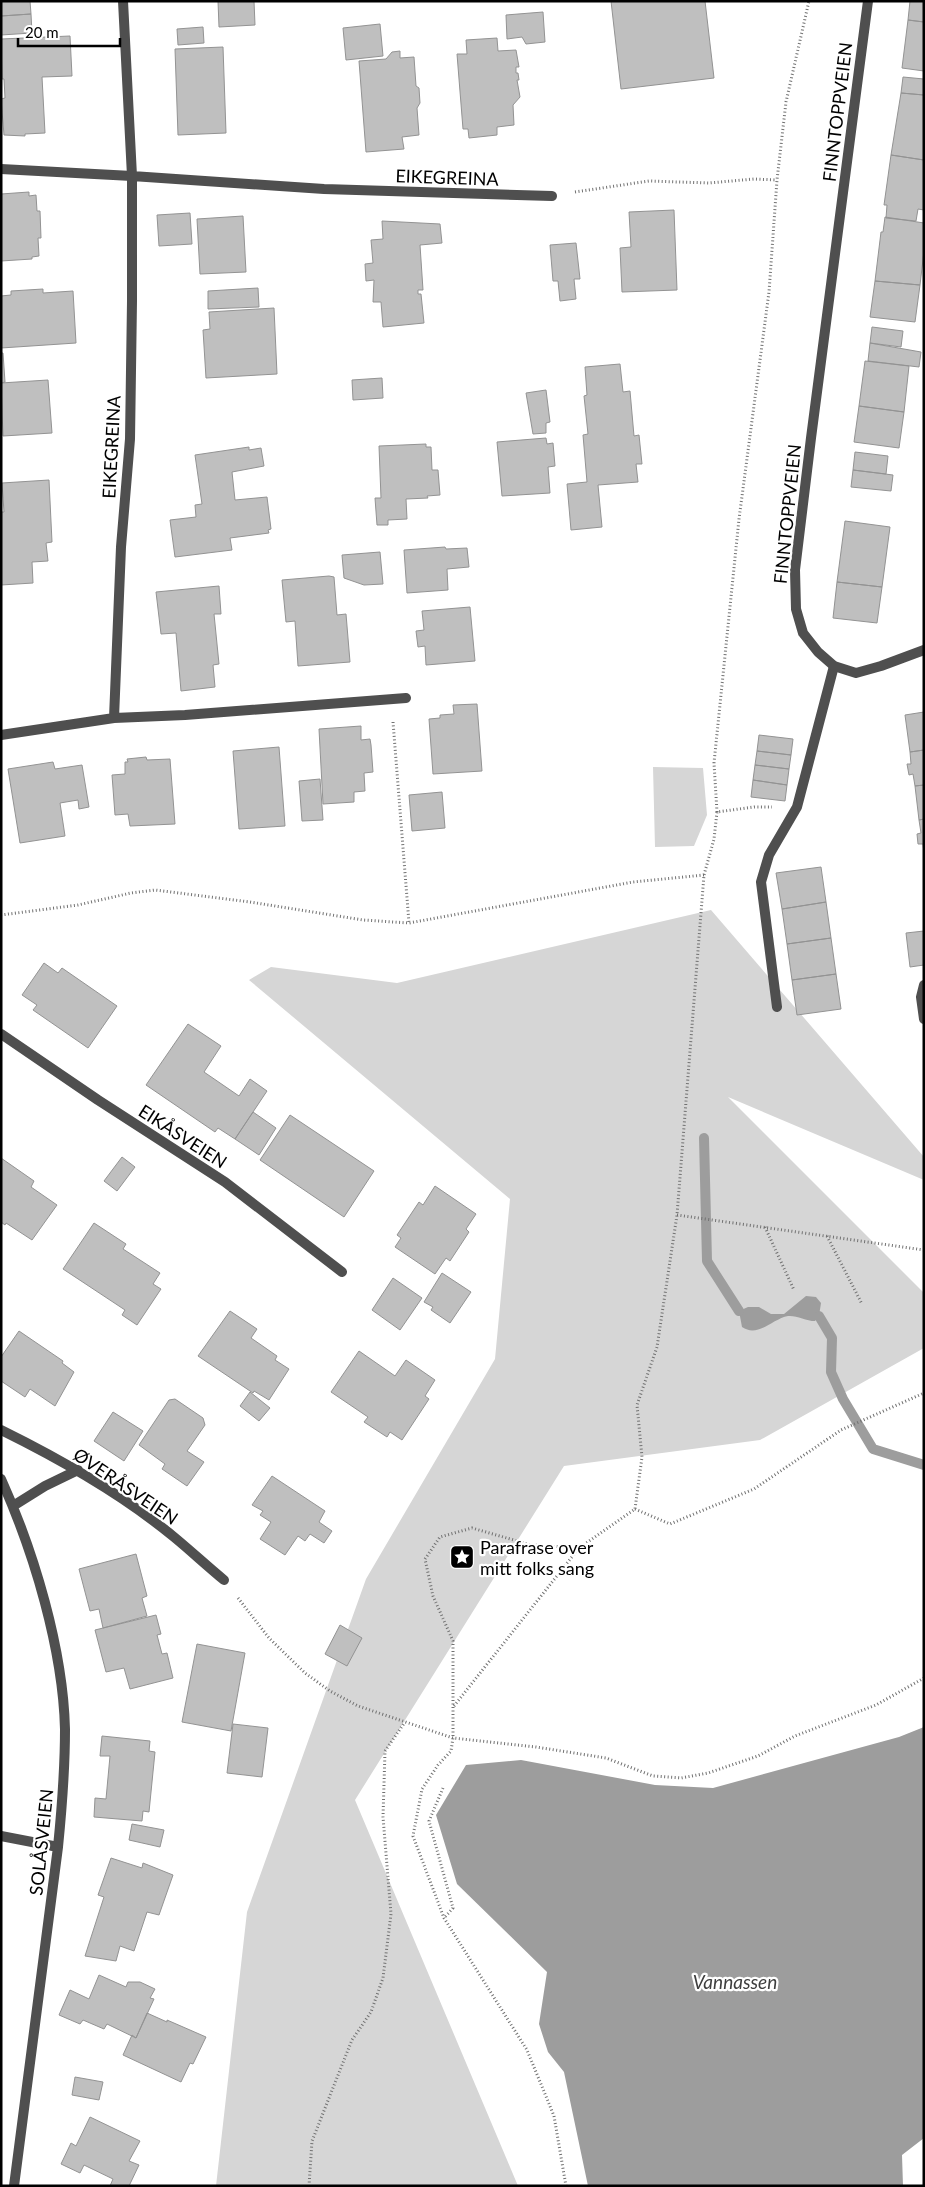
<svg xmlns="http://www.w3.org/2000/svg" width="925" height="2187" font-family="Lato,sans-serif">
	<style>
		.green { fill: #d6d6d6 }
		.water { fill: #9d9d9d }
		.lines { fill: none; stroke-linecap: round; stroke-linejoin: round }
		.stream { stroke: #9d9d9d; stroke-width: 10 }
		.building { fill: #bfbfbf; stroke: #939393 }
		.path { stroke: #717171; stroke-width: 3; stroke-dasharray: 1 2.5; stroke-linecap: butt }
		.service { stroke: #4f4f4f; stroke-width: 10 }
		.minor { stroke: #4f4f4f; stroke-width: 10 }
		.labels { text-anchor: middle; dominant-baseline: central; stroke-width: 4.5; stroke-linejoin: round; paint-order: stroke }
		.street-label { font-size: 18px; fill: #000; stroke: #fff }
		.poi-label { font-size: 18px; fill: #000; stroke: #fff; text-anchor: start }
		.water-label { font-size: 19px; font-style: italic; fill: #3e3e3e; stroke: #fff }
	</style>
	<rect width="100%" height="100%" fill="#fff"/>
	<path class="green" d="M653,767L703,768L707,815L694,846L655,847Z
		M711,910L924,1157V1180L728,1097L924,1293V1348L760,1440L564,1466L355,1800L518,2186H216L247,1912L366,1579L495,1359L510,1199L249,980L271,967L397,983Z"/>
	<path class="water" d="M806,1296L816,1297L821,1303L819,1316L815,1321C806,1321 796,1315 788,1316C772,1319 758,1338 742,1327L739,1311L748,1307H759L771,1314H784Z
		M924,1727V2138L902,2155L903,2186H588L564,2072L548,2052L539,2024L547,1972L457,1884L436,1815L466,1765L521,1760L655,1785L713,1788L899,1737Z"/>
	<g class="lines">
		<path class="stream" d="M704,1138L707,1261L739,1311
			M819,1316L832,1338L831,1372L843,1399L873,1449L924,1465"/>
	</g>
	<path class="building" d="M1,1H30L31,14L1,16Z
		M218,1H254L255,25L219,27Z
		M611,1H705L714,78L621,89Z
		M910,1H924V22L908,20Z
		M543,12L545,42L526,44L522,37L507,39L506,15Z
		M31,14L32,33L1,35V16Z
		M908,20L924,22V71L902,68Z
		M380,24L383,56L346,60L343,28Z
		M203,27L204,43L178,45L177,29Z
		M70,36L72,76L42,77L45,133L25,134V136L4,135L1,99L5,98L4,79H2L1,39Z
		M497,38L498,51L516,50L519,67H516V73H518L519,80H517L520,97L513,105L514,125L497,127V135L469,138L468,129H463L457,54H467L466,40Z
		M223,47L226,133L178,135L175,49Z
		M400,51V58L414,57L416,86L419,88L420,103L417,108L419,135L402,137L404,149L366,152L359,61L386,59L392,52Z
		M903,77L924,79V95L901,93Z
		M901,93L924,95V160L891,155Z
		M891,155L924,160V210L918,209L916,221L886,218L887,205H884Z
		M29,192V196L36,195L37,211H40L41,238H38L39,256L32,257V259L1,261V194Z
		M674,210L677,290L622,292L620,248L631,247L629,212Z
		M190,213L192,244L159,246L157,215Z
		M243,216L246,272L200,274L197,219Z
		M885,217L924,223V251L920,285L875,281L881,232H883Z
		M382,221L440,224L442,243L420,245L423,290H418V294H421L424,323L383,327L381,302H373L374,280L366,281L365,264L373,263L371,240L383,239Z
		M576,243L580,279H574L576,299L560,301L558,281H553L550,245Z
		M875,281L920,285L915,322L870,317Z
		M258,288L259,307L208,309V291Z
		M43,289V293L73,291L76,343L1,348V296L11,295V291Z
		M274,308L277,374L206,378L203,330L210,329L209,312Z
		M872,327L903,331L901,347L870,343Z
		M870,343L921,352L919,367L868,361Z
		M1,353H3L5,382L1,383Z
		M865,361L909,366L904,412L859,406Z
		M620,364L623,392L630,391L634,436L639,435L642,464H636L638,482L598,485L602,527L571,530L567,484L587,482L583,435L588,434L584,396L587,395L585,367Z
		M382,378L383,398L353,400L352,380Z
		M48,380L52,433L3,436L1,383Z
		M546,390L550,422L546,423V433L533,434L526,393Z
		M859,406L904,412L899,448L854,442Z
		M546,438L547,444L553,443L555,466L548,467L550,493L502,496L497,442Z
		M426,444V447H431L432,470H438L440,495L427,496L428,498L406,499L407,519L388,520V525H377L375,498H381L379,446Z
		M249,447V450L261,448L264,466L232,472L235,500L267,497L271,529L268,530L269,533L230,538L232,550L175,557L170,520L196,517L195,505L202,504L195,455Z
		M855,452L888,456L886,474L853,470Z
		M853,470L893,475L891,491L851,487Z
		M49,480L52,542L46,543L48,561L32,562L33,583L1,585V512H4L2,483Z
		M845,521L890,527L882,587L837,582Z
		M445,547L446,549L467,548L469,567L447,569L448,590L407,593L404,550Z
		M380,552L383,584L364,585L344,578L342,555Z
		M329,576L334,577L337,615L346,614L350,662L298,666L295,621L286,622L282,580Z
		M837,582L882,587L877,623L833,618Z
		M219,586L221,614H214L219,664L213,665L215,687L181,691L176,633L161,634L156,592Z
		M470,607L475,661L426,665L425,646L418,647L416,631L424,630L422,611Z
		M477,704L482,771L433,774L429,719L440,718V715L454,714L453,705Z
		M924,712V750L910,752L905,715Z
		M361,726V740L370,739L371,745L373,772L364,773L365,791L354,792V802L323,804L319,729Z
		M759,735L793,739L791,755L757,751Z
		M279,747L285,826L239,829L233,751Z
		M924,750V785L915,786L913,774L909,775L907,764H911L910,752Z
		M757,751L791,755L789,769L755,765Z
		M146,757L147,760L170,759L175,824L130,826L128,814L115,815L112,775L125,774V762H128L127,759Z
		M53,762L55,769L82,765L89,807L79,809L78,800L60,803L65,836L20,843L8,769Z
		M755,765L789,769L787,785L753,780Z
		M320,779L323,820L302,821L299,781Z
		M753,780L787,785L785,801L751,797Z
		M924,785V819L919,820L915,786Z
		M442,792L445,828L412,831L409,795Z
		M924,819V853L923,844H918L917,834L921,833L919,820Z
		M821,867L826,902L782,909L776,873Z
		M826,902L831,938L787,944L782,909Z
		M924,931V965L910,967L906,933Z
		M831,938L836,974L792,980L787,944Z
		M44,963L58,973L62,968L117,1006L88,1048L33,1010L37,1005L22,995Z
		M836,974L841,1009L797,1015L792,980Z
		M188,1024L221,1046L204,1072L239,1096L250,1079L267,1091L235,1139L218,1128L215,1132L146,1085Z
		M253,1112L276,1128L259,1155L235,1139Z
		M290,1115L374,1171L344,1217L260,1160Z
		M122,1157L135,1167L117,1191L104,1181Z
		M1,1158L34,1181L31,1187L57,1205L32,1240L6,1223L5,1225L1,1222Z
		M435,1186L476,1214L466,1229L469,1232L450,1261L446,1258L435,1274L395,1247L401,1238L397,1235L419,1202L423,1205Z
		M94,1223L126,1244L123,1249L160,1273L153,1284L161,1289L137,1325L122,1315L125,1310L63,1269Z
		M442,1273L471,1292L450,1323L431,1310L433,1307L424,1302Z
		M393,1278L422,1298L400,1330L372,1310Z
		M230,1311L257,1329L251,1338L277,1356L275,1360L289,1369L269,1400L254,1391L253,1393L198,1356Z
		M19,1331L63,1361L62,1363L74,1372L55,1406L30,1389L25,1397L1,1381V1357Z
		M359,1351L395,1376L406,1360L435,1380L425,1396L429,1399L402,1440L390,1432L387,1437L364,1422L368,1417L331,1392Z
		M250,1392L270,1408L259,1421L240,1406Z
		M175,1399L203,1418L205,1425L187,1451L204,1462L187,1486L162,1469L165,1464L139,1445L169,1400Z
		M113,1412L143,1431L124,1461L94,1441Z
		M272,1476L325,1511L319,1522L332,1531L324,1543L310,1534L305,1541L298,1536L285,1555L260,1539L271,1522L260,1515L263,1511L252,1505Z
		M136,1554L147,1596L142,1598L147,1616L103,1628L99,1609L90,1611L79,1569Z
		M156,1615L161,1634L157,1635L162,1654L167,1653L173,1678L130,1689L124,1668L106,1672L95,1630Z
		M340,1625L362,1638L347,1666L325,1654Z
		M197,1644L245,1653L231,1731L182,1722Z
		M233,1724L268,1728L262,1777L227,1773Z
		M102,1736L150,1741L149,1751L155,1752L149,1812L143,1811L142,1821L94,1817L95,1798L106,1799L110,1756H100Z
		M132,1824L164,1830L160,1847L129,1840Z
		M111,1858L142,1868L143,1863L173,1875L159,1915L147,1912L134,1951L120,1946L116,1961L85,1956L104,1897L98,1895Z
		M99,1975L126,1987L128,1982H140L155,1989L150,1998L154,1999L136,2038L107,2024L104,2029L83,2020L80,2024L59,2015L70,1990L89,1999Z
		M147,2013L167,2022V2020L206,2037L193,2064L190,2063L181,2082L123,2055L132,2035L136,2038Z
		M75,2077L103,2082L99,2100L72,2095Z
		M90,2117L140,2141L129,2161L139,2165L129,2186H110L113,2179L84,2165L80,2173L61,2164L71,2143L76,2146Z"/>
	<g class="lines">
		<path class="path" d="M575,192L649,181L709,183L754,179L777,180
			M393,722L409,923
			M717,812L714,763L739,519L769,292L777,180L786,102L809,1
			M1,915L78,905L131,893L155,890L250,902L363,920L409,923L633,882L704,875
			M677,1215L924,1250
			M765,1227L794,1290
			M827,1236L862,1304
			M635,1509L670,1524L754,1489L841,1430L924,1393
			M238,1598L269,1638L305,1673L330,1691L358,1706L453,1738L536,1747L606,1758L653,1776L681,1778L708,1773L758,1756L795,1736L876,1705L924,1678
			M454,1706L579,1548
			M443,1788L429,1821L453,1908L444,1918
			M309,2186L312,2141L352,2040L371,2012L383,1978L391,1914L383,1817L385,1751L405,1722
			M566,2186L554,2116L527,2050L444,1918L413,1836L422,1789L438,1765L451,1751L453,1738V1641L433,1596L425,1559L440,1537L472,1528L531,1545L579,1548L635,1509L642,1457L637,1405L657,1347L677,1215L704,875L714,839L717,812L754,807H772"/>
		<path class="service" d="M1,169L132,176
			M924,985L921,997L924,1019
			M777,1007L761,882L769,855L797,807L834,666"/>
		<path class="minor" d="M868,1L811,438L795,570L796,609L803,633L818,652L834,666L856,673L881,666L924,650
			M132,176L324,189L552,196
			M114,718L121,547L130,439L132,301V176L123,1
			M1,735L114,718L185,715L406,698
			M1,1034L98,1100L225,1182L342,1272
			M1,1430C62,1460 122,1494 174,1537C191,1551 207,1566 224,1580
			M1,1479C34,1552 63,1649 65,1729C65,1768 62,1807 58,1847L14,2186
			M13,1506L45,1486L78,1470
			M1,1836L58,1847"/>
	</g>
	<defs>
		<symbol id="sight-square" viewBox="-11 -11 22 22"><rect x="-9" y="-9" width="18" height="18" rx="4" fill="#000" stroke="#fff"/><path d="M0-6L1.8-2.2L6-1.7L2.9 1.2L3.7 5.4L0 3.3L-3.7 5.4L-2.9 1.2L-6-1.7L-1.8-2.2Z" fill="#fff"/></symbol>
	</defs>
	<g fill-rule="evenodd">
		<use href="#sight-square" x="448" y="1543" width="28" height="28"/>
	</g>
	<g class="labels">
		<g class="street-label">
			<text transform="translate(837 112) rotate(-83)">FINNTOPPVEIEN</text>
			<text transform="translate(447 177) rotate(2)">EIKEGREINA</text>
			<text transform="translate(111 447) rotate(-87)">EIKEGREINA</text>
			<text transform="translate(787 514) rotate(-84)">FINNTOPPVEIEN</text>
			<text transform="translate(183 1136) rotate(33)">EIKÅSVEIEN</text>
			<text transform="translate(126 1486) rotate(34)">ØVERÅSVEIEN</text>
			<text transform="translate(41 1842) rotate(-84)">SOLÅSVEIEN</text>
		</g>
		<g class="poi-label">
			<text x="480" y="1547">Parafrase over<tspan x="480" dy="21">mitt folks sang</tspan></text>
		</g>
		<g class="water-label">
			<text x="735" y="1981">Vannassen</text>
		</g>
	</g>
	<rect width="925" height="2187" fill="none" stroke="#000000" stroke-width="5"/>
	<path d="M18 38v8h102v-8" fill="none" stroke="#000000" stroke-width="2.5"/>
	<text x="25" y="38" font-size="15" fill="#000000" stroke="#ffffff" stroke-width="4" paint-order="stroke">20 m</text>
</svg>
